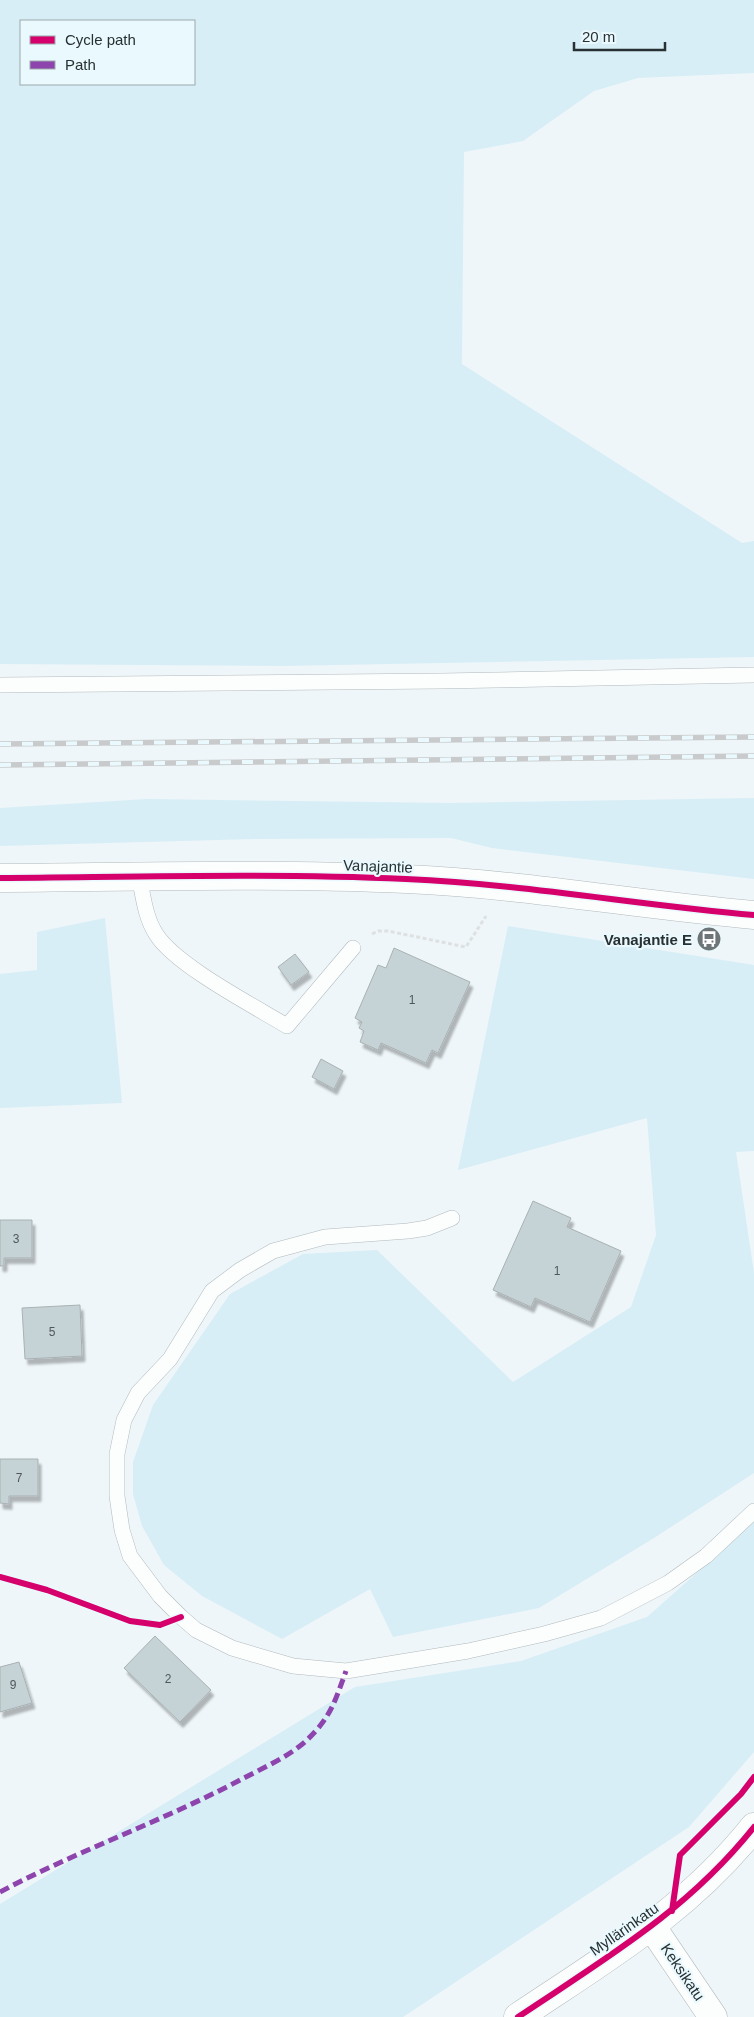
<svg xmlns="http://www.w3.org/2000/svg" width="754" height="2017" font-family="Arial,sans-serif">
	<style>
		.green { fill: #d7eef6; fill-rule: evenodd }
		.building { fill: #c5d2d6; stroke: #a9b1b4; filter: url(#shadow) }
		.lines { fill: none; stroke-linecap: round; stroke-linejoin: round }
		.lane-casing { stroke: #b2babc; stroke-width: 16 }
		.street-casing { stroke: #b2babc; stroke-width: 29 }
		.secondary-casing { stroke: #b2babc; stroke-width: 29 }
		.path { stroke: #dee1e2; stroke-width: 3; stroke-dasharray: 4 2.5; stroke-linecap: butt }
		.lane { stroke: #fcfefe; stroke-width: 15 }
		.street { stroke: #fcfefe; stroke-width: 28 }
		.secondary { stroke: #fcfefe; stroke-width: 28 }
		.rail-casing { stroke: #c8cacb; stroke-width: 5.5 }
		.rail { stroke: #eaf9fd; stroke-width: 4; stroke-dasharray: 11; stroke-linecap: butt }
		.quiet { stroke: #8e44ad; stroke-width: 5; stroke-dasharray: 10 5; stroke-linecap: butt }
		.cycleway-casing { stroke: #eaf9fd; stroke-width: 9 }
		.cycleway { stroke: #d6006c; stroke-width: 6 }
		.labels { text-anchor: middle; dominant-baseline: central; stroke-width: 4.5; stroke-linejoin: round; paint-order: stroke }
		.number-label { font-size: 12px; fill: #4e585c }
		.street-label { font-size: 15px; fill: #273033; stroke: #eaf9fd }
		.poi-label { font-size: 15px; font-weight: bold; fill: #273033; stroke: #eaf9fd; text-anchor: end }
	</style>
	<defs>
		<filter id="shadow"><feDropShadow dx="3" dy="5.5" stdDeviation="1" flood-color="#0004"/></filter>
	</defs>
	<rect width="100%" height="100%" fill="#eef6f9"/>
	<path class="green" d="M0,0H754V73L638,78L594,91L523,141L464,152L462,364L742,543L754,541V657L282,666L0,664ZM21,21H194V84H21Z
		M754,798V879L492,848L451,838L253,839L0,846V808L147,799L452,803Z
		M105,918L122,1103L0,1108V974L37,970V932Z
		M508,926L754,965V1151L736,1152L754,1273V1473L654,1538L539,1608L393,1637L370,1589L282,1639L202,1596L164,1565L142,1526L133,1494V1462L153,1405L230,1294L303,1254L377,1250L513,1382L631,1307L656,1235L647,1118L458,1170Z
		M754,1522V1752L689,1827L403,2017H0V1904L355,1687L521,1661L647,1617Z"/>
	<path class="building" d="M394,948L470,982L438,1053L432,1050L426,1063L381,1043L378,1050L360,1042L364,1031L359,1028L362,1022L355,1018L378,965L386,968Z
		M295,954L309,972L291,985L278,967Z
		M321,1059L343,1071L334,1089L312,1077Z
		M533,1201L571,1218L567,1227L621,1251L590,1322L535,1298L531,1307L493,1290Z
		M0,1220H32V1258H4V1266H0Z
		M80,1305L82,1356L25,1359L22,1308Z
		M0,1459H38V1496H9V1504L0,1503Z
		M155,1636L211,1690L180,1722L124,1668Z
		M19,1662L32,1703L0,1712V1667Z"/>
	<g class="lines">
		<defs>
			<path id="lane" d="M0,685L441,681L754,675
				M139,876C143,895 145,917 156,934C175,965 254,1006 287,1026L353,948
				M452,1218L427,1228L408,1231L325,1237L273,1251L240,1270L212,1291L170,1359L138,1393L124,1420L117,1454V1496L122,1530L130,1556L160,1596L181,1617L196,1630L232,1648L293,1666L346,1671L468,1651L544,1634L601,1618L668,1583L706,1556L754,1511"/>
			<path id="street" d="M652,1927L713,2017
				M518,2017C606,1958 687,1911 754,1827"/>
			<path id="secondary" d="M0,878C135,877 271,873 406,879C523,884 638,905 754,915"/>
		</defs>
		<use href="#lane" class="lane-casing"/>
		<use href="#street" class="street-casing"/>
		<use href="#secondary" class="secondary-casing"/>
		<path class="path" d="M372,934L378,931H388L466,947L486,916"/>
		<use href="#lane" class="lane"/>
		<use href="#street" class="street"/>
		<use href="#secondary" class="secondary"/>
		<defs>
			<path id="rail" d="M0,744L754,737
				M0,765L754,756"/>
		</defs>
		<use href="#rail" class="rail-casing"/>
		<use href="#rail" class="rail"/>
		<path class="quiet" d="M0,1892C79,1850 163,1821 242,1779C263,1768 290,1756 307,1740C331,1717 335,1701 346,1671"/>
		<defs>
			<path id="cycleway" d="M0,878C135,877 271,873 406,879C523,884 638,905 754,915
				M0,1577L47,1590L130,1621L160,1625L181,1617
				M672,1911L680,1855L741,1794L754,1777
				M518,2017C606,1958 687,1911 754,1827"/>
		</defs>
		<use href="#cycleway" class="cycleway-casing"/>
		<use href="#cycleway" class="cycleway"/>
	</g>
	<defs>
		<symbol id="bus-disc" viewBox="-11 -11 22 22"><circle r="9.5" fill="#6d7578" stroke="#eaf9fd"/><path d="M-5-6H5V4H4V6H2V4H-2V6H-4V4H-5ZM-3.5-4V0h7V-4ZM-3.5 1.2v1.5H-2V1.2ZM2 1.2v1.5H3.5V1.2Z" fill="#fff"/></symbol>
	</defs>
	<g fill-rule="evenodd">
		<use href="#bus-disc" x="695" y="925" width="28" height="28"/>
	</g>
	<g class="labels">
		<g class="number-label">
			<text x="412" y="1000">1</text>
			<text x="16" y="1239">3</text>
			<text x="557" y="1271">1</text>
			<text x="52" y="1332">5</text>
			<text x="19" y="1478">7</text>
			<text x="168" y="1679">2</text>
			<text x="13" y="1685">9</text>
		</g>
		<g class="street-label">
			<text transform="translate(378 866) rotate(2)">Vanajantie</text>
			<text transform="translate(624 1929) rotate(-35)">Myllärinkatu</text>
			<text transform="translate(683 1972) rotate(56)">Keksikatu</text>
		</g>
		<g class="poi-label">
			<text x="692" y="939">Vanajantie E</text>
		</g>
	</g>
	<rect x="20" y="20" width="175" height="65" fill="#eaf9fd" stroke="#9ca9ac"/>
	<rect x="30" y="36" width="25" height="8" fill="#d6006c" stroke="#9ca9ac"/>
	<text x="65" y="45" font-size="15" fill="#273033">Cycle path</text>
	<rect x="30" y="61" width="25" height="8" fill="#8e44ad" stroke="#9ca9ac"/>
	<text x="65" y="70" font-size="15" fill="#273033">Path</text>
	<path d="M574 42v8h91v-8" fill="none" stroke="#273033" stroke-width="2.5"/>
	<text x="582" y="42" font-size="15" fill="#273033" stroke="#eaf9fd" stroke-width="4" paint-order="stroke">20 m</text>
</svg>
